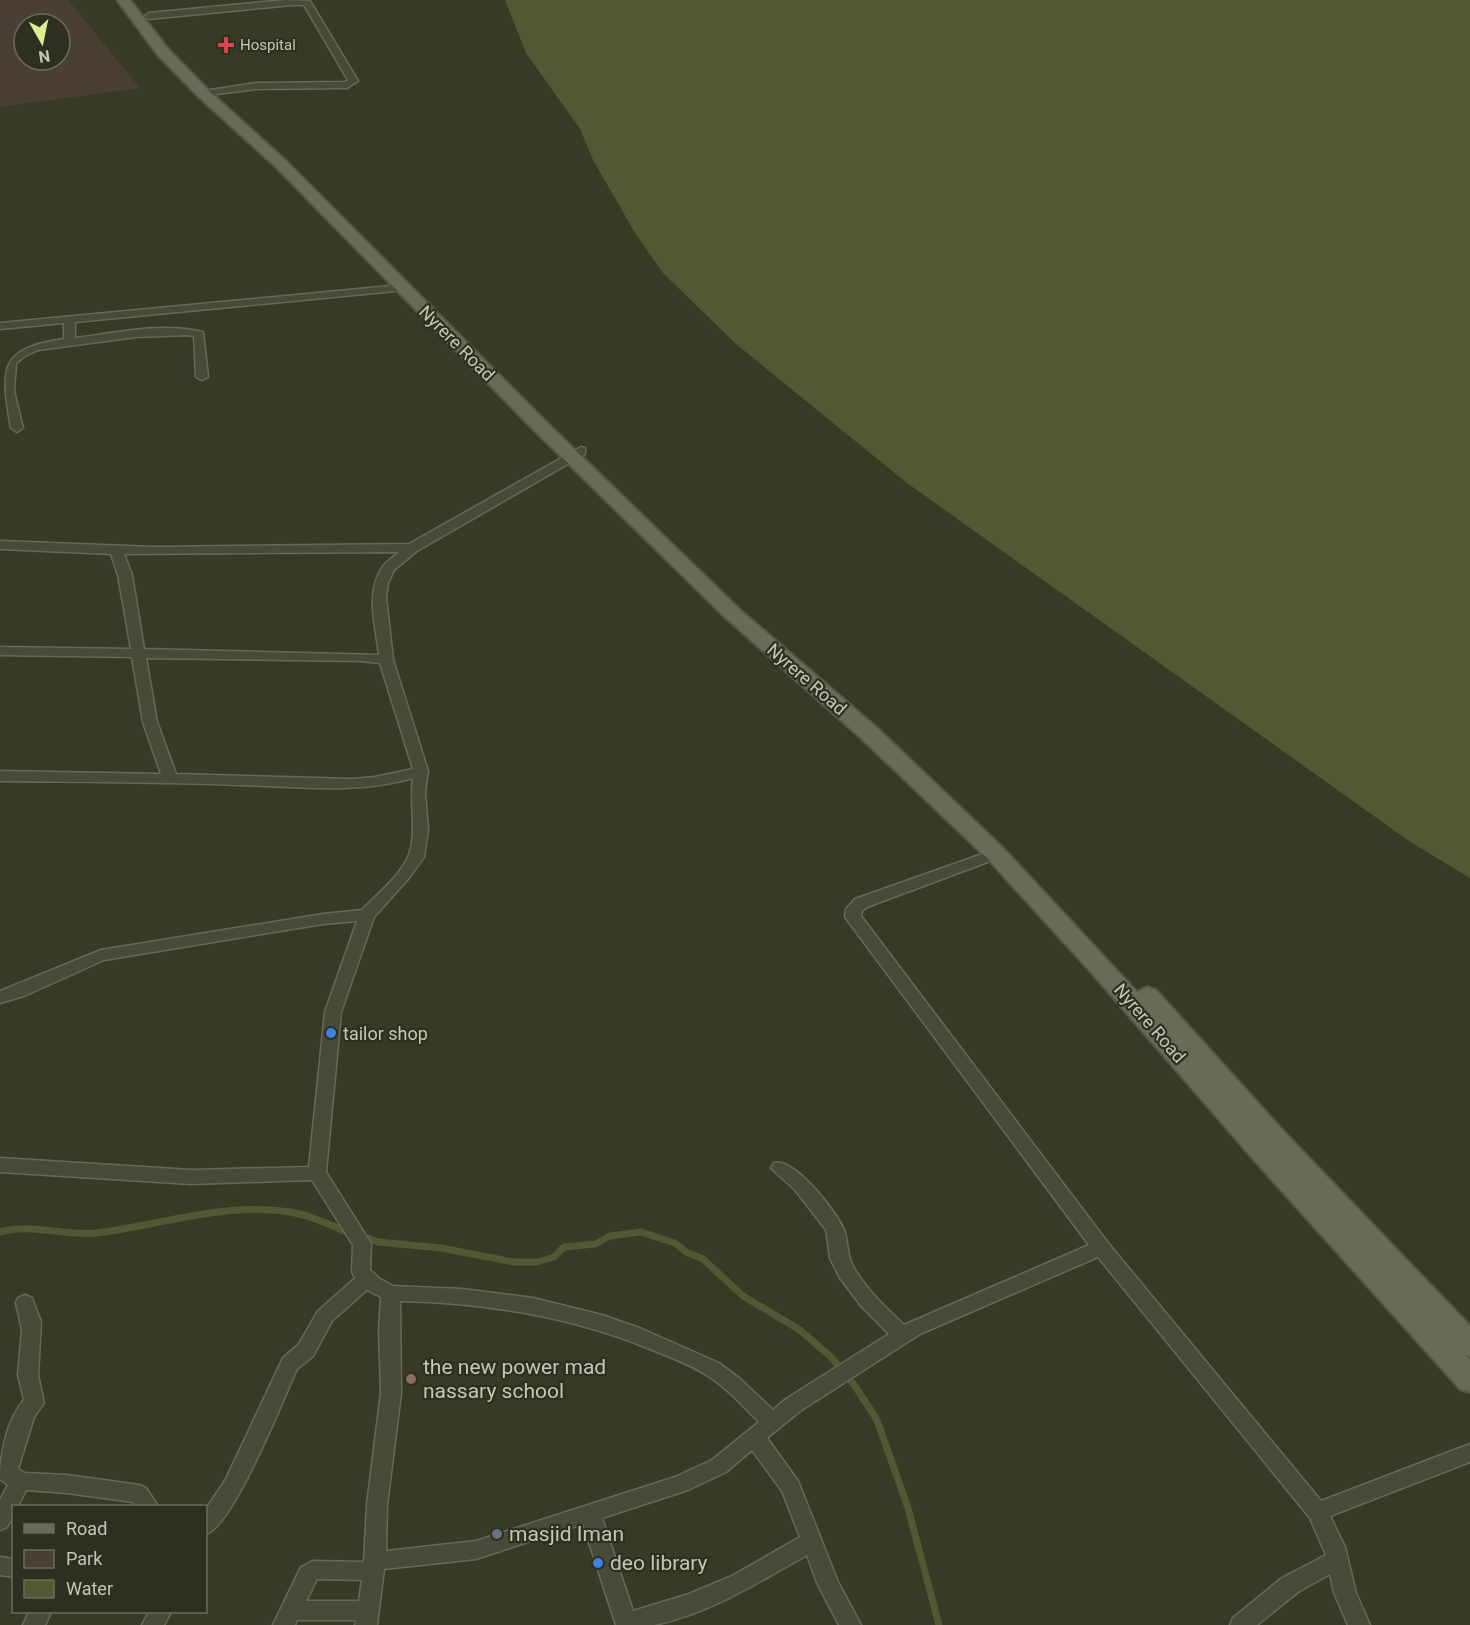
<svg xmlns="http://www.w3.org/2000/svg" width="1470" height="1625" font-family="Roboto,sans-serif">
	<style>
		.green { fill: #4a3f34; fill-rule: evenodd }
		.water { fill: #515834 }
		.lines { fill: none; stroke-linecap: round; stroke-linejoin: round }
		.stream { stroke: #515834; stroke-width: 7 }
		.street-casing { stroke: #666958; stroke-width: 3 }
		.primary-casing { stroke: #545746; stroke-width: 4 }
		.street { fill: #484b3a; fill-rule: evenodd }
		.primary { fill: #686b58; fill-rule: evenodd }
		.health-dot { fill: #e0444e; stroke: #2d301f; stroke-width: 2 }
		.shop-dot { fill: #3f7fe0; stroke: #2d301f; stroke-width: 2 }
		.education-dot { fill: #8d6e63; stroke: #2d301f; stroke-width: 2 }
		.worship-dot { fill: #6b7280; stroke: #2d301f; stroke-width: 2 }
		.labels { text-anchor: middle; dominant-baseline: central; stroke-width: 4.5; stroke-linejoin: round; paint-order: stroke }
		.far-poi-label { font-size: 15px; fill: #c3c7b5; stroke: #2d301f; text-anchor: start }
		.street-label { font-size: 18px; fill: #c3c7b5; stroke: #2d301f }
		.poi-label { font-size: 18px; fill: #c3c7b5; stroke: #2d301f; text-anchor: start }
		.near-poi-label { font-size: 21px; fill: #c3c7b5; stroke: #2d301f; text-anchor: start }
	</style>
	<rect width="100%" height="100%" fill="#373b26"/>
	<path class="green" d="M0,0H68L140,88L0,107ZM24,24H60V60H24Z"/>
	<path class="water" d="M505,0H1470V878L1409,841L907,483L736,344L663,273L635,233L593,160L580,129L526,53Z"/>
	<g class="lines">
		<path class="stream" d="M0,1232C31,1223 64,1236 96,1233C163,1225 232,1199 300,1214C317,1218 335,1227 351,1234
			M360,1235L378,1242L441,1248L514,1262H537L554,1257L564,1247L595,1244L610,1236L641,1232L675,1243L686,1252L703,1259L743,1296L800,1330L831,1357L855,1386L877,1420L908,1508L939,1625"/>
		<defs>
			<path id="street" d="M285,0L310,1L358,81L347,88L256,89L201,96V92L204,91L256,83L345,82L348,80L304,5H291L149,19L145,16L149,13Z
				M401,285L406,288L405,290L75,322V338C116,333 162,322 203,332L208,377L202,380L196,377L194,336L187,335L136,337L38,350L25,356L16,363L14,391L23,428L17,432L11,428C0,367 0,348 64,339V323L0,329V323Z
				M581,447L585,448V454L417,551L394,570L388,583L386,597L393,660L428,771L425,792L428,830L424,857L409,878L374,917L341,1012L326,1172L371,1244L370,1270L380,1279L393,1286L462,1289L533,1298L602,1315L642,1329L719,1363L739,1378L773,1410L786,1399L889,1334L862,1307L840,1278L830,1258L826,1230L796,1191L771,1168L774,1163C794,1157 837,1212 844,1230C849,1244 846,1256 855,1270C868,1291 886,1308 904,1325L1089,1245L845,917L846,909L855,899L991,851H1001L1004,854L1001,857L867,907L862,911L861,916L1108,1243L1321,1501L1470,1444V1462L1330,1516L1345,1547L1356,1593L1370,1625H1348L1334,1593L1330,1574L1298,1592L1257,1625H1230L1233,1618L1282,1578L1326,1555L1310,1518L1098,1257L920,1334L800,1411L767,1438L798,1481L838,1582L861,1625H839L818,1585L807,1555C759,1582 709,1614 654,1625C642,1625 628,1625 616,1625L583,1524L476,1559L384,1569L377,1625H355L356,1620H297L295,1625H273L301,1567L313,1561L364,1562L367,1505L381,1393L379,1331L381,1297L367,1290L332,1321L313,1356L297,1369C283,1400 233,1526 206,1534V1509L226,1479L283,1358L299,1344L318,1311L355,1278L352,1272L353,1245L312,1180L191,1184L0,1172V1158L191,1170L309,1167L325,1012L357,921L323,924L104,960L24,996L0,1003V991L101,950L323,914L362,910C377,894 399,877 408,857C418,834 409,803 413,778C355,795 295,786 236,785C158,782 79,782 0,781V771L161,774L143,722L132,657L0,655V647L131,649L118,575L111,554L0,549V541L154,547L409,544ZM399,552C394,557 386,561 382,568C365,593 376,627 379,655L144,649L132,575L124,554ZM146,658L360,661L380,663L413,769L375,777L352,779L176,774L157,722ZM400,1301C486,1303 570,1316 650,1349C670,1357 690,1364 708,1376C727,1388 743,1406 759,1422L712,1460L675,1477L476,1541L386,1551L387,1505L401,1393ZM752,1450L782,1491L800,1537L732,1576L689,1594L633,1611L602,1518L688,1490L726,1472ZM317,1579L362,1580L359,1601H306Z
				M25,1295L32,1298L41,1322L38,1375L44,1403L34,1417L18,1469L25,1473L67,1475L139,1485L146,1488L158,1506H136L133,1502L67,1493L26,1490L18,1506H14V1515L7,1527L0,1530V1500L8,1485L0,1479C0,1455 7,1419 24,1400L18,1375L22,1330L16,1303L18,1298Z
				M0,1557L14,1559V1577L0,1575Z
				M29,1612H51L45,1625H23Z
				M149,1612H171L164,1625H142Z"/>
			<path id="primary" d="M117,0H130L168,49L209,91L285,160L543,419L739,609L877,728L1004,849L1137,992L1147,987L1156,990L1287,1135L1470,1326V1357L1465,1355L1470,1360V1392L1460,1389L1255,1161L1091,972L988,859L861,738L725,617L531,427L275,166L199,97L158,55Z"/>
		</defs>
		<use href="#street" class="street-casing"/>
		<use href="#primary" class="primary-casing"/>
		<use href="#street" class="street"/>
		<use href="#primary" class="primary"/>
	</g>
	<path class="health-dot" d="M223 36h6v6h6v6h-6v6h-6v-6h-6v-6h6z"/>
	<g class="shop-dot">
		<circle cx="331" cy="1033" r="6"/>
		<circle cx="598" cy="1563" r="6"/>
	</g>
	<circle class="education-dot" cx="411" cy="1379" r="6"/>
	<circle class="worship-dot" cx="497" cy="1534" r="6"/>
	<g class="labels">
		<g class="far-poi-label">
			<text x="240" y="45">Hospital</text>
		</g>
		<g class="street-label">
			<text transform="translate(457 343) rotate(45)">Nyrere Road</text>
			<text transform="translate(807 679) rotate(41)">Nyrere Road</text>
			<text transform="translate(1150 1023) rotate(49)">Nyrere Road</text>
		</g>
		<g class="poi-label">
			<text x="343" y="1033">tailor shop</text>
		</g>
		<g class="near-poi-label">
			<text x="423" y="1367">the new power mad<tspan x="423" dy="24">nassary school</tspan></text>
			<text x="509" y="1534">masjid Iman</text>
			<text x="610" y="1563">deo library</text>
		</g>
	</g>
	<rect x="12" y="1505" width="195" height="108" fill="#2d301f" stroke="#696c5b" stroke-width="1.5"/>
	<rect x="24" y="1524" width="30" height="9" fill="#686b58" stroke="#696c5b" stroke-width="1.5"/>
	<text x="66" y="1535" font-size="18" fill="#c3c7b5">Road</text>
	<rect x="24" y="1550" width="30" height="18" fill="#4a3f34" stroke="#696c5b" stroke-width="1.5"/>
	<text x="66" y="1565" font-size="18" fill="#c3c7b5">Park</text>
	<rect x="24" y="1580" width="30" height="18" fill="#515834" stroke="#696c5b" stroke-width="1.5"/>
	<text x="66" y="1595" font-size="18" fill="#c3c7b5">Water</text>
	<g transform="translate(42 42) rotate(171)"><circle r="28" fill="#2d301f" stroke="#696c5b" stroke-width="1.5"/>
	<path d="M0-4.5L10 22L0 15L-10 22Z" fill="#dbee93"/>
	<text y="-9" font-size="16" font-weight="bold" text-anchor="middle" fill="#c3c7b5">N</text>
	</g>
</svg>
